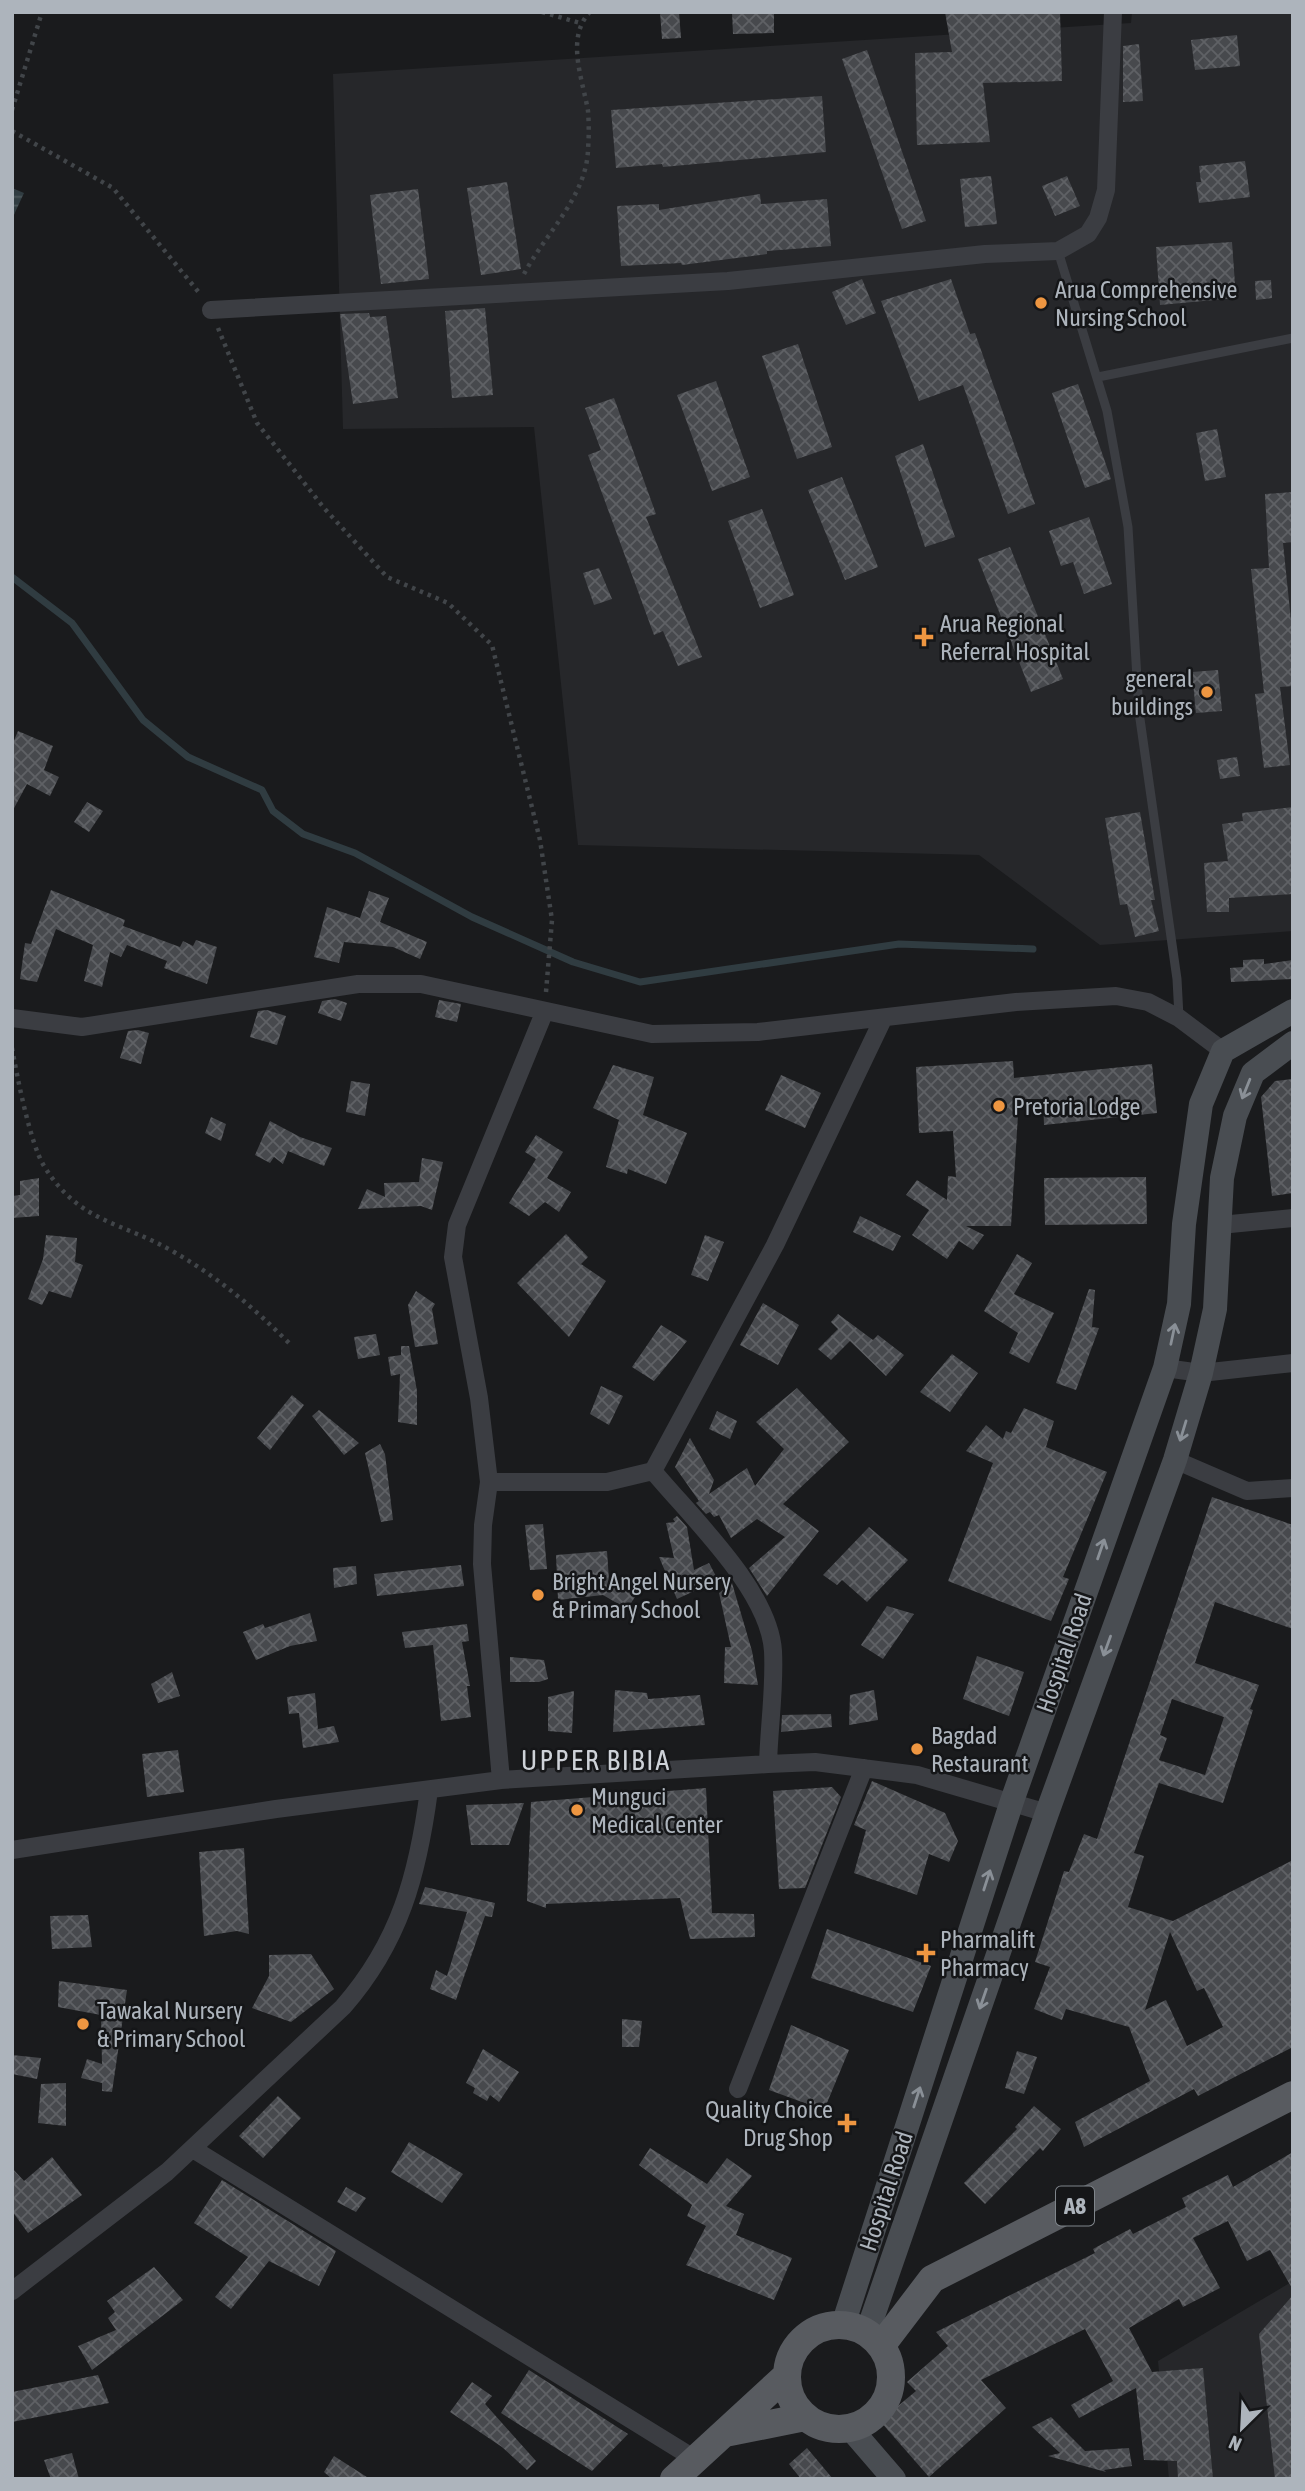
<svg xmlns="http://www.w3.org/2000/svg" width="1305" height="2491" font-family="'Asap Condensed',sans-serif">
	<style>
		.built { fill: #26272a }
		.water { fill: url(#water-rules) }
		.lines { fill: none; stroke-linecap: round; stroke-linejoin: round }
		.stream { stroke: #303c41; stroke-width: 7 }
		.building { fill: url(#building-cross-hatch); fill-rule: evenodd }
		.path { stroke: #414549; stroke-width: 4.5; stroke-dasharray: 3.5 5; stroke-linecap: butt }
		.service { stroke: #3b3d42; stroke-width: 9 }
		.minor { stroke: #3b3d42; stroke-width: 18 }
		.secondary { stroke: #494d52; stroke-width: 24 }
		.primary { stroke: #585b60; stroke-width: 28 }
		.oneway { stroke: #8a9097 }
		.poi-dot { fill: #ee9641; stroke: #151618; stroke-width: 2.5 }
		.labels { text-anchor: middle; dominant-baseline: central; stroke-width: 5; stroke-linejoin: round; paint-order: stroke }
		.shield { fill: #151618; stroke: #7f858b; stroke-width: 2 }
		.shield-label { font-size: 23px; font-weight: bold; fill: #adb4bc }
		.poi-label { font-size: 24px; fill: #adb4bc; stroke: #151618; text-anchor: start }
		.street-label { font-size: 24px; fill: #adb4bc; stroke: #151618 }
		.quarter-label { font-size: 28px; letter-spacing: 2px; fill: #ced2d8; stroke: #151618 }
	</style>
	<defs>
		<pattern id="water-rules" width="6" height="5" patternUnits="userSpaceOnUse" patternTransform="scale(1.75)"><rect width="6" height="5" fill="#303c41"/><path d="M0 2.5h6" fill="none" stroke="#4b565a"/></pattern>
		<pattern id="building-cross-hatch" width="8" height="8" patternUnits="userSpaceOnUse" patternTransform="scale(1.75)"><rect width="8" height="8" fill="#47494d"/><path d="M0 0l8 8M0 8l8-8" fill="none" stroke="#5f6165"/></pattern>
	</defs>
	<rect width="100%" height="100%" fill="#1a1b1d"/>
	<path class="built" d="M1132,12H1293V931L1100,945L979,855L578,845L534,427L343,429L333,74L1131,23Z
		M1293,2281V2479H1169L1158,2361Z"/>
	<path class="water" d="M12,188L24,193L12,219Z"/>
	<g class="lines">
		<path class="stream" d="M12,577L72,623L143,720L188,757L262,790L273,811L303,834L355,853L472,917L573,962L640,982L899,944L1033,949"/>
	</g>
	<path class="building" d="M660,12H679L681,38L662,39Z
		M732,12H774V33L733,34Z
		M945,12H1060L1062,81L983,83L990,142L917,145L915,53L952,52Z
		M1237,35L1240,66L1195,70L1191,40Z
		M1139,44L1143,101L1123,102V46Z
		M867,50L926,221L902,229L842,59Z
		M822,96L826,152L663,167L662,164L616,168L611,110Z
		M1245,161L1250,197L1199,203L1196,182H1201L1199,166Z
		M991,176L997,224L965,227L960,179Z
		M1067,176L1080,206L1055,216L1042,186Z
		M507,182L521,269L481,275L467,188Z
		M418,189L429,279L381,284L370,195Z
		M760,194L761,204L827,199L831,246L767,251V254L682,265L681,263L621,266L617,206L659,204V210Z
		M1232,242L1236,298L1160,305L1156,247Z
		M862,279L876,313L846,325L832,292Z
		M951,279L970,334L975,333L1035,504L1008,514L963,385L919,401L881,301Z
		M1271,280L1272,298L1256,300L1255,281Z
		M485,308L493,395L452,398L445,311Z
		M369,313L370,317L386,316L398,398L353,404L340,314Z
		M798,344L832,447L797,459L762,356Z
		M716,381L750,477L712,491L677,395Z
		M1078,384L1111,479L1085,488L1052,393Z
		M614,398L656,514L646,517L702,657L678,666L663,631L654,635L588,455L601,450L585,408Z
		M1217,429L1226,477L1205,481L1196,433Z
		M923,444L955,537L925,547L895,456Z
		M842,477L878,567L845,580L808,490Z
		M1293,492V542L1283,543L1293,640V686L1280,687L1290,765L1264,768L1255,694L1264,693L1251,569L1269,568L1265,494Z
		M762,509L794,595L760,608L728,521Z
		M1089,517L1112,584L1084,594L1073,562L1061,566L1049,531Z
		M1010,547L1063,679L1031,692L978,559Z
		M599,568L612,599L594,605L583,573Z
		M1218,670L1222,711L1196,713L1192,672Z
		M18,731L53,746L44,770L59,777L50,796L27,784L12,812V745Z
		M1237,757L1240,776L1220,779L1217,760Z
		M87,802L103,811L89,832L74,822Z
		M1293,807V894L1229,898V912H1207L1204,863L1228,861L1222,824L1243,821L1242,813Z
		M1140,812L1155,900H1151L1159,931L1135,937L1127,904L1120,905L1105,818Z
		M51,890L125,920L123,926L180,947L183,941L193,946L196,940L217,947L207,984L164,968L167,961L127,945L121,957L110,952L102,987L84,981L93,945L56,929L37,982L20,979L25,943L31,944Z
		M369,891L389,898L380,922L427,942L420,959L393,947L344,942L339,963L314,957L327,907L360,918Z
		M1264,959V964L1293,960V979L1231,982L1230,968L1243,967V960Z
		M335,999L347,1003L341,1021L318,1013L322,1001Z
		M439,1000L461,1004L457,1022L435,1017Z
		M267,1010L286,1016L277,1045L250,1037L258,1011Z
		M138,1030L149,1033L141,1064L120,1058L128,1031Z
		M1013,1061L1014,1078L1152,1064L1157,1113L1044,1125L1043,1099H1019L1011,1226H966L984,1235L973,1250L959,1241L947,1259L912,1235L929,1210L906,1195L917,1180L947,1200L948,1176L956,1177L953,1131L919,1133L916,1067Z
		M613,1065L654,1077L643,1115L687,1133L666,1184L628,1169L627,1174L606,1167L619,1120L593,1108Z
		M781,1075L821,1093L805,1128L765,1110Z
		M1293,1079V1193L1272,1196L1261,1097L1275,1081Z
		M351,1081L370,1084L365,1116L346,1112Z
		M211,1117L226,1124L221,1141L205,1133Z
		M270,1121L300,1137L332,1148L324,1166L288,1151L283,1164L274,1157L270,1163L255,1155Z
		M536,1135L563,1152L547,1178L571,1192L559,1212L545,1202L529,1216L509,1203L536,1159L525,1152Z
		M422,1158L443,1162L432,1210L421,1206L358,1209L367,1189L385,1197L384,1183L419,1182Z
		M1146,1177L1147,1224L1045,1225L1044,1178Z
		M39,1178V1216L12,1218V1196L20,1195V1181Z
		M860,1216L901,1236L893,1251L853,1232Z
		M566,1234L588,1257L581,1264L606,1281L569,1337L517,1283Z
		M46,1235L77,1238L75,1262L83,1265L71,1298L49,1291L42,1305L28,1299L43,1259Z
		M705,1235L724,1242L708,1281L691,1275Z
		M1017,1254L1032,1263L1014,1294L1054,1313L1029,1363L1009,1353L1018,1333L984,1311Z
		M1089,1289L1095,1290L1092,1327L1099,1328L1076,1390L1056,1383Z
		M416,1291L435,1304L432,1309L438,1344L415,1347L408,1305Z
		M763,1303L799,1325L778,1365L740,1345Z
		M838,1314L873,1340L878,1335L904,1355L886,1376L850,1341L831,1360L818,1349L838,1329L831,1322Z
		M661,1325L687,1341L654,1381L632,1367Z
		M376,1334L380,1355L358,1359L354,1337Z
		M401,1346H409L417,1391V1425L398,1422L400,1374L391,1376L388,1357L401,1355Z
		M952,1354L978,1373L950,1412L920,1392Z
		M601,1386L623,1396L609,1425L590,1414Z
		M797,1388L849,1442L783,1504L819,1531L767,1596L749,1568L785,1537L757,1519L731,1538L719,1515L714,1517L710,1512L706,1514L696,1503L699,1501L675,1467L690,1438L714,1480L709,1494L747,1468L755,1486L784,1449L756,1422Z
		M292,1395L304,1405L270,1450L257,1438Z
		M1024,1408L1054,1421L1046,1447L1107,1472L1063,1577L1069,1579L1051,1621L948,1581L993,1463L966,1451L986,1425L1003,1439L1006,1431L1011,1433Z
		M319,1410L359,1443L344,1455L312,1416Z
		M717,1411L737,1421L730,1439L709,1429Z
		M380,1444L385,1454L393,1520L381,1522L365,1453Z
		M1212,1497L1293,1525V1629L1215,1602L1195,1663L1259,1685L1250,1709L1253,1710L1223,1803L1159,1783L1134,1853L1144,1856L1128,1907L1173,1921L1293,1860V2047L1198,2096L1194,2089L1084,2147L1075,2122L1150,2081L1129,2027L1066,2009L1062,2020L1034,2009L1050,1967L1035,1962L1064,1871L1069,1872L1084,1834L1097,1839ZM1172,1699L1224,1717L1205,1775L1159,1760L1167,1738L1160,1735ZM1170,1932L1197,1991L1204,1988L1223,2027L1187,2046L1166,2000L1145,2010Z
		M677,1516L687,1527L694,1570L709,1563L718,1580L677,1599L659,1557L674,1558L666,1523L675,1522L673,1519Z
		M543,1524L547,1569L530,1570L525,1525Z
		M869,1527L908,1560L867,1602L842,1580L837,1585L823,1575Z
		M607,1551L609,1580L637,1594L627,1609L603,1595L558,1600L556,1555Z
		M461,1565L464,1586L377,1596L374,1574Z
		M356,1566L357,1584L334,1588L333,1568Z
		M732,1583L752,1651L758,1685L724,1683L725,1647H731L719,1593Z
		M887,1606L914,1614L883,1659L861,1645Z
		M310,1613L317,1641L290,1646L256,1660L243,1632L263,1624L265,1628Z
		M467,1624L469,1641L462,1642L470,1686H467L471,1717L441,1721L433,1645L405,1648L402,1632Z
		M977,1656L1024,1672L1009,1716L963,1699Z
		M510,1657L544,1660L548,1679L539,1682H510Z
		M172,1672L180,1696L158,1703L151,1684Z
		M615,1690L647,1693L648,1699L700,1695L705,1725L613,1732Z
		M874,1690L878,1720L849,1725L850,1695Z
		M574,1691L572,1733L548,1731V1697Z
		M315,1693L318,1729L334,1726L339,1742L303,1748L299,1713L289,1714L287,1697Z
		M831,1714L832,1727L781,1732L782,1715Z
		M178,1750L184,1792L147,1797L142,1754Z
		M872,1781L945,1813L958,1841L949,1862L929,1854L917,1895L854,1873L866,1830L854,1825Z
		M832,1787L841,1797L805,1888L779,1889L773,1791Z
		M706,1788L712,1913L754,1914L755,1937L690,1939L680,1898L546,1904V1908L527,1901L531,1802Z
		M524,1803L509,1845H471L466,1805Z
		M244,1848L249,1934L237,1931L204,1936L199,1852Z
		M425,1887L495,1903L492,1917L485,1916L456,2000L430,1989L436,1970L447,1976L467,1912L419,1904Z
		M88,1915L92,1947L52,1949L50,1916Z
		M827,1929L931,1966L913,2012L811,1978Z
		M311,1954L334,1989L291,2022L252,2008L269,1976V1955Z
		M59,1981L127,1990L112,2092L102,2091V2083L81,2078L87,2059L102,2064L101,2015L58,2007Z
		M622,2019L642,2021L639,2047H622Z
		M791,2025L849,2050L824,2110L769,2090Z
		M483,2049L519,2072L499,2102L490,2095L487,2101L473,2093L475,2088L466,2083Z
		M1017,2051L1037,2057L1024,2094L1005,2088Z
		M12,2055L41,2058L37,2079L12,2074Z
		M66,2083V2126L38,2123L41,2084Z
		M278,2096L301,2118L263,2158L239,2136Z
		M1034,2106L1061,2129L1043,2151L1040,2148L985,2204L964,2183L1017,2129L1015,2127Z
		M409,2142L463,2174L442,2203L391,2172Z
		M650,2148L707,2184L727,2158L752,2176L726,2206L744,2214L736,2235L792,2258L774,2300L686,2265L706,2226L687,2216L692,2205L639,2165Z
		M1293,2152V2290L1270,2250L1247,2261L1228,2221L1193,2238L1220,2288L1183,2307L1179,2299L1129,2328L1152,2372L1203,2368L1213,2479H1178L1177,2461L1144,2460L1136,2388L1079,2418L1071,2405L1113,2381L1085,2329L981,2380L1006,2408L929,2477L880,2421L916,2391L907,2382L948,2346L936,2332L1095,2253L1093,2249L1130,2229L1133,2234L1186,2207L1182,2198L1228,2175L1233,2187Z
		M52,2157L82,2195L28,2233L12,2211V2168L24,2181Z
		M222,2180L336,2251L319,2286L269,2261L231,2309L215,2297L248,2257L194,2223Z
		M346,2187L366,2198L356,2212L337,2202Z
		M154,2267L183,2300L92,2370L78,2346L116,2330L108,2318L115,2312L107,2301Z
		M1293,2295V2477L1275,2479L1259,2334Z
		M529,2370L628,2434L592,2471L501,2413Z
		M98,2375L109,2403L12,2422V2392Z
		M472,2382L492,2396L485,2404L536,2461L527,2470L502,2447L450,2412Z
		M1051,2417L1085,2451L1129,2448L1132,2466L1104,2470L1106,2472L1048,2456L1060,2453L1032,2427Z
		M807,2448L833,2479H801L789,2464Z
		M72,2453L79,2479H51L44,2460Z
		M334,2456L370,2479H332L324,2472Z"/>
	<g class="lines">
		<path class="path" d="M542,12L580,23
			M12,110L42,12
			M12,131L113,188L201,295
			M524,274C545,234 587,196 588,149C589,137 589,123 588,111C583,80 565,38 590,12
			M218,328L257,423L324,508L387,577L448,603L492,645L540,840L552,920L546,992
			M12,1048C17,1076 30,1143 44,1166C80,1224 121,1221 174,1252C219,1278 253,1307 290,1344"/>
		<path class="service" d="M1058,251L1107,411L1128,527L1139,712L1177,979L1179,1017
			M1098,377L1293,338"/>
		<path class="minor" d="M211,310L728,281L985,254L1058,251L1088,234L1098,218L1106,190L1113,12
			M12,1018L82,1027L358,984H421L652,1034L758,1032L1016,1002L1116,996L1148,1002L1179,1018L1223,1051
			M1220,1225L1293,1218
			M1165,1368L1201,1373L1293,1363
			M1175,1460L1247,1491L1293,1488
			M653,1471C692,1518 769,1590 773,1651C775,1688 769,1727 768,1764
			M489,1482H607L653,1471L775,1245L883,1019
			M501,1780L482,1564L483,1525L489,1482L479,1398L453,1257L457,1225L544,1013
			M12,1850L276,1809L501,1780L768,1764L815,1762L917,1775L1047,1813
			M738,2089L864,1768
			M193,2149L695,2459
			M12,2291L167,2172L343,2007C400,1942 418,1874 429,1790"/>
		<path class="secondary" d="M843,2325L1012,1801L1165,1368L1179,1304L1184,1224L1201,1104L1223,1051L1293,1011
			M867,2333L1047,1813L1175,1460L1201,1373L1215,1309L1222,1178L1235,1116L1253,1073L1293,1043
			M850,2428L894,2479"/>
		<path class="primary" d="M787 2377a52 52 0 1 1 104 0a52 52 0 1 1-104 0Z
			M881,2346L932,2279L1293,2095
			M725,2433L805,2417
			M674,2479L786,2376"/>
	</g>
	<defs><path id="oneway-shaft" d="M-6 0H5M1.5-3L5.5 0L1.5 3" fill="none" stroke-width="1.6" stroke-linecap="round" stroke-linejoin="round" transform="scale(1.75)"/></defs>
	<g class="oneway">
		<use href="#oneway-shaft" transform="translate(1246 1089) rotate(112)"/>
		<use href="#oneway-shaft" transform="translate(1173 1334) rotate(-78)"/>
		<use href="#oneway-shaft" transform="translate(1183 1431) rotate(107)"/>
		<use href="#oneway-shaft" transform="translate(1101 1549) rotate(-71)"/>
		<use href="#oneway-shaft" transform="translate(1107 1646) rotate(110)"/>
		<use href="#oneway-shaft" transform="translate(987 1880) rotate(-72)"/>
		<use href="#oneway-shaft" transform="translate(983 1999) rotate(109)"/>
		<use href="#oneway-shaft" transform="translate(917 2097) rotate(-72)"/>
	</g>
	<g class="poi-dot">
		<circle cx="1041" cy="303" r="7"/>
		<path d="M920.5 626.5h7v7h7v7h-7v7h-7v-7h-7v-7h7z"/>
		<circle cx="1207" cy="692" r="7"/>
		<circle cx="999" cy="1106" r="7"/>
		<circle cx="538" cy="1595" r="7"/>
		<circle cx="917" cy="1749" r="7"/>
		<circle cx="577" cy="1810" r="7"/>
		<path d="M922.5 1942.5h7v7h7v7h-7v7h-7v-7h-7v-7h7z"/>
		<circle cx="83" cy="2024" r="7"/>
		<path d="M843.5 2112.5h7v7h7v7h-7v7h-7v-7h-7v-7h7z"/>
	</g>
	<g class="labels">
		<rect class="shield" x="1056" y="2186.5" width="38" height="39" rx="5"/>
		<g class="shield-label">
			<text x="1075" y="2206">A8</text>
		</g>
		<g class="poi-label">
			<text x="1055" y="289">Arua Comprehensive<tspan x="1055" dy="28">Nursing School</tspan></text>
			<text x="940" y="623">Arua Regional<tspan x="940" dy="28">Referral Hospital</tspan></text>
			<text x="1193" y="678" text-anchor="end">general<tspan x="1193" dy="28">buildings</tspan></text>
			<text x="1013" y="1106">Pretoria Lodge</text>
			<text x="552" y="1581">Bright Angel Nursery<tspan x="552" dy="28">&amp; Primary School</tspan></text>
			<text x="931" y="1735">Bagdad<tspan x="931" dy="28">Restaurant</tspan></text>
			<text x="591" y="1796">Munguci<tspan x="591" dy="28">Medical Center</tspan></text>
			<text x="940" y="1939">Pharmalift<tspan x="940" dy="28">Pharmacy</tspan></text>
			<text x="97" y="2010">Tawakal Nursery<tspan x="97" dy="28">&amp; Primary School</tspan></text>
			<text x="833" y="2109" text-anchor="end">Quality Choice<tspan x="833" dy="28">Drug Shop</tspan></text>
		</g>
		<g class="street-label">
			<text transform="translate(1064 1653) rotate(-71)">Hospital Road</text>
			<text transform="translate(886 2191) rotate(-72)">Hospital Road</text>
		</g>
		<g class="quarter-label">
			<text x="596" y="1760">UPPER BIBIA</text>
		</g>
	</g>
	<rect width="1305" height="2491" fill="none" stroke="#adb4bc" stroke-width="28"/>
	<g transform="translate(1242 2428) rotate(204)" stroke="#151618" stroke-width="5" paint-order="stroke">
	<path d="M0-5L12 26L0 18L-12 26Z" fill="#adb4bc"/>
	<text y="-10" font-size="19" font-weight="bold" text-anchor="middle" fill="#adb4bc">N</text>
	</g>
</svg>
